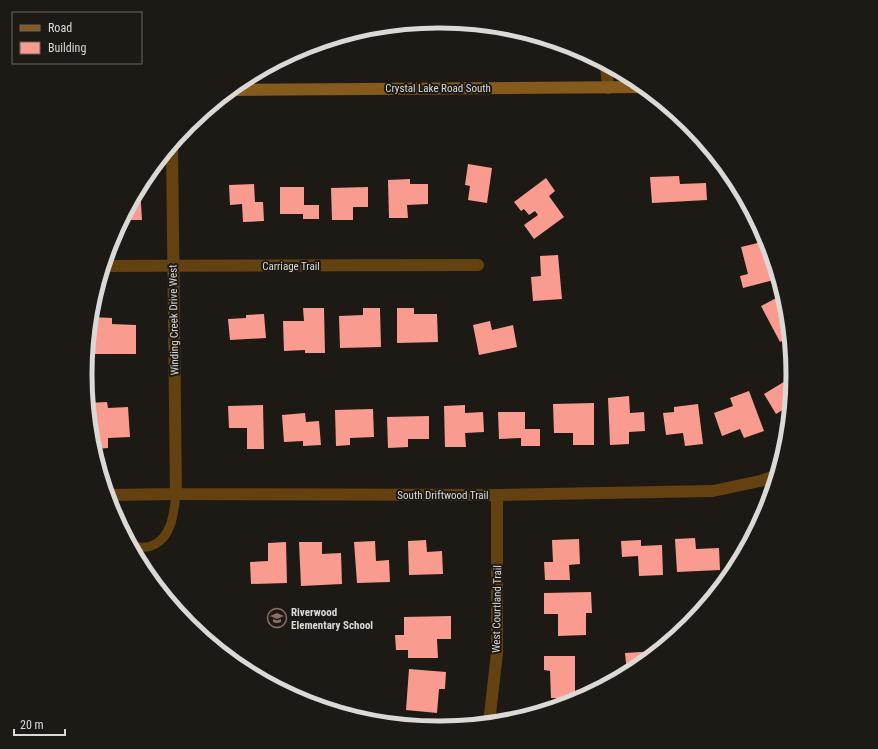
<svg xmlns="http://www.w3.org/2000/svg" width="878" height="749" font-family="'Roboto Condensed',sans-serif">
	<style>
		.green { fill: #294622 }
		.building { fill: #f99c8f }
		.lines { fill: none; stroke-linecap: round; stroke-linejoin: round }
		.lane { stroke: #644111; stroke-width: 9 }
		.street { stroke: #644111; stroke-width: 12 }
		.secondary { stroke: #865a1d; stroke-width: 12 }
		.labels { text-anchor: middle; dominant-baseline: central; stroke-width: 4; stroke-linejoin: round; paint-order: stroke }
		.street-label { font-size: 11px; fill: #dbd9d6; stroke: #1d1a16 }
		.poi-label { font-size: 11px; font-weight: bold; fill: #dbd9d6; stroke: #1d1a16; text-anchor: start }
		.rim { fill: none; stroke: #dbd9d6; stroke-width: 5 }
	</style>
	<rect width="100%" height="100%" fill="#1d1a16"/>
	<path class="green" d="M139,560H149V576Z"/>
	<path class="building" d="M468,164L492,168L487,203L468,200L470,186L465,185Z
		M679,176L680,184L706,183L707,200L652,203L650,177Z
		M546,178L555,191L549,196L564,217L534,239L524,225L538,215L535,211L529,215L524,209L521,211L514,202Z
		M410,179V184H428V204L407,205L408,218H389L388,180Z
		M254,184L255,202H263L264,221L243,222L242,204L230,205L229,185Z
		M140,187L142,220H122L135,197Z
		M280,187H304V205H319V219H303V214H280Z
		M368,187V207H353V220H332L331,188Z
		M766,241L778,279L743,288L740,276L748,274L741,247Z
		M558,255L562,299L533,301L531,277L541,276L540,256Z
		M782,295L786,306L789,337L780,342L761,306Z
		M303,308H324L325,353H305V350L284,351L283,321H304Z
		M363,308H380L381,347L340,348L339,316L363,315Z
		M397,308H414V314H437L438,342L397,343Z
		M264,314L266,338L230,340L228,319L246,318V315Z
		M91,317L112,318V324L136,325V354H91Z
		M490,321L492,330L513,325L517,347L479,355L473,325Z
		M792,377L789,406L776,414L764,394Z
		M749,391L764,431L744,438L740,429L722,436L714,413L733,406L730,398Z
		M629,396L630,413L644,412L645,431L629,432V444L610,445L608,398Z
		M107,402L108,408L128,407L130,437L108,438V448L94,449L92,443L88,403Z
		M594,403V445H573V433H554L553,404Z
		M698,404L703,444L685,446L683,433L666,435L663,413L674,412V407Z
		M263,405L264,449H247V428H229L228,406Z
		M465,405V413L483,412L484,432L465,433L466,447H445L444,406Z
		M373,409L374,437L350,438V445L336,446L335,410Z
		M498,412H525V429H540V446H521V438L499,439Z
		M305,413L306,422L319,421L321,445L303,446V441L284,442L282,415Z
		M429,416V439H408V447L388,448L387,417Z
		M695,538L696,549L719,548L720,570L677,572L675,539Z
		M579,539L580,564L569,565L570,580H545L544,562H553L552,540Z
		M426,540L427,552L442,551L443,574L409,575L408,541Z
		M641,540V546L662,545L663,575L639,576L638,556L622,557L621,541Z
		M375,541L376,561L389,560L390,582L357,583L354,542Z
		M286,542L287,583L251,584L250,562L268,561V543Z
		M299,542H322V554L341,553L342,584L301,586Z
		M591,592L592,613H586V635L558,636V614H544V593Z
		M451,616V639H437L438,658H408V650H396L395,635H404V617Z
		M656,651L635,669L627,673L625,653Z
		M544,656H575V698H551L550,671L544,670Z
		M409,669L446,672L445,689H439L437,713L406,710Z"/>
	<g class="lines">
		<path class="lane" d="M132,547C138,547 146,548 151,546C172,539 174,512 176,494"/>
		<path class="street" d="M606,65L608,88
			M172,146L176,494
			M104,266L478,265
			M108,495L176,494L497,495L713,491L760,481L776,476
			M489,723L497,653V495"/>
		<path class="secondary" d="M232,90L644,87"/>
	</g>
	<defs>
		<symbol id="school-ring" viewBox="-11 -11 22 22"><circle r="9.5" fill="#1d1a16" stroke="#8d6e63" stroke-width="1.5"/><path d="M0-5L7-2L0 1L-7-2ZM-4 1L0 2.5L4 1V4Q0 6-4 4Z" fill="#8d6e63"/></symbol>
	</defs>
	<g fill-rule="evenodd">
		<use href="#school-ring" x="266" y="607" width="22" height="22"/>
	</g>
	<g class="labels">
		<g class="street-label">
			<text x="438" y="88">Crystal Lake Road South</text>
			<text x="291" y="266">Carriage Trail</text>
			<text transform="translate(174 320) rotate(-91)">Winding Creek Drive West</text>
			<text x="443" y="495">South Driftwood Trail</text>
			<text transform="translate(497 609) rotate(-89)">West Courtland Trail</text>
		</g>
		<g class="poi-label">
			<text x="291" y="612">Riverwood<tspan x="291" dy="13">Elementary School</tspan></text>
		</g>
	</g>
	<path d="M0 0H878V749H0ZM438 28H440A346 346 0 0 1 786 374V375A346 346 0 0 1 440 721H438A346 346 0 0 1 92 375V374A346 346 0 0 1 438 28Z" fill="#1d1a16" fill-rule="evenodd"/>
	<path class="rim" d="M438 28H440A346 346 0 0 1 786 374V375A346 346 0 0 1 440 721H438A346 346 0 0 1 92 375V374A346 346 0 0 1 438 28Z"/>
	<rect x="12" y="12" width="130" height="52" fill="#1d1a16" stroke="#696663"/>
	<rect x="20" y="25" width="20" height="6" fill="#865a1d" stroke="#696663"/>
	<text x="48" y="32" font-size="12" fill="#dbd9d6">Road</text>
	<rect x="20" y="42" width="20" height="12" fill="#f99c8f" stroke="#696663"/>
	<text x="48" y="52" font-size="12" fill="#dbd9d6">Building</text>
	<path d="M14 729v6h51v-6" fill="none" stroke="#dbd9d6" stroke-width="2"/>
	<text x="20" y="729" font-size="12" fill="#dbd9d6" stroke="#1d1a16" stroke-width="3" paint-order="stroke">20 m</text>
</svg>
